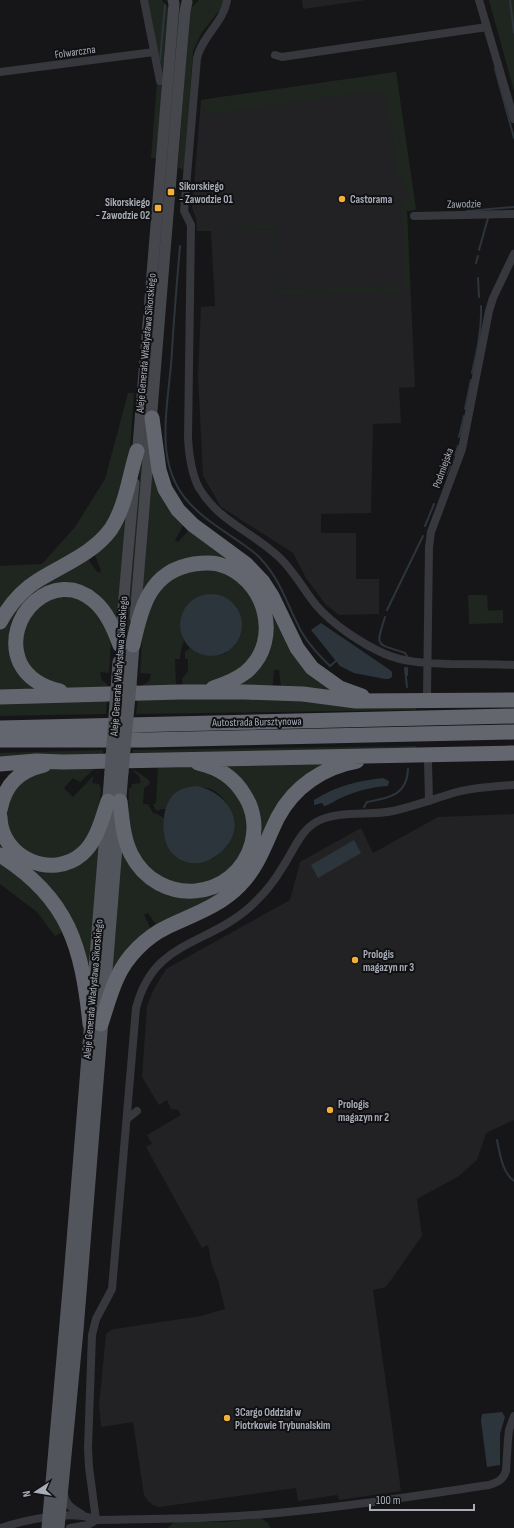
<svg xmlns="http://www.w3.org/2000/svg" width="514" height="1528" font-family="'Sofia Sans Condensed',sans-serif">
	<style>
		.built { fill: #222225 }
		.green { fill: #1e261f }
		.water { fill: #2c353c }
		.lines { fill: none; stroke-linecap: round; stroke-linejoin: round }
		.stream { stroke: #2c353c; stroke-width: 2 }
		.street { stroke: #37383d; stroke-width: 8 }
		.secondary { stroke: #45474d; stroke-width: 11 }
		.primary { stroke: #53555c; stroke-width: 13 }
		.highway { stroke: #63666e; stroke-width: 15 }
		.primary-bridge { stroke: #53555c; stroke-width: 13 }
		.poi-dot { fill: #f2b134; stroke: #111113; stroke-width: 1.5 }
		.labels { text-anchor: middle; dominant-baseline: central; stroke-width: 4; stroke-linejoin: round; paint-order: stroke }
		.street-label { font-size: 11px; fill: #a8adb8; stroke: #111113 }
		.poi-label { font-size: 11px; font-weight: bold; fill: #a8adb8; stroke: #111113; text-anchor: start }
	</style>
	<rect width="100%" height="100%" fill="#161618"/>
	<path class="built" d="M302,0H366L303,9Z
		M396,72L416,210L407,211L415,387L399,388L401,423L373,424L371,513L321,514V533H356V579H379V614L339,615L326,605L306,578L293,553L221,507L203,476L198,376L201,307L215,306L211,231H197L196,218L192,208L201,100Z
		M514,814V1120L486,1133L477,1160L459,1176L417,1199L422,1236L386,1287L373,1290L401,1491L339,1500L337,1495L298,1501L296,1488L159,1507L153,1505L148,1501L144,1495L133,1422L101,1427L99,1406L106,1334L111,1330L121,1328L201,1316L225,1309L218,1280L212,1266L208,1245L202,1248L146,1147L152,1144L147,1135L181,1115L178,1110L171,1109L167,1100L159,1105L142,1077L147,1006L154,989L166,969L290,900L300,862L361,828L373,853L438,817Z"/>
	<path class="green" d="M147,0H162L168,8L169,13L157,158H151L157,82Z
		M199,0H224L221,8L201,34L193,51L184,169L178,168L189,15L191,8Z
		M489,0H514V91Z
		M177,12H181L126,679H123Z
		M396,72L416,210L407,211L410,290L277,294L273,228L197,231V229L199,228H213L214,230H226V227L275,224L279,290L405,285L402,201L408,200L405,184H403L402,177L398,178L387,102C385,95 380,91 372,91L212,114H206V111L201,105V100Z
		M128,393H134L130,450L125,482L105,529L0,613V566L42,564L75,527L105,479Z
		M153,454C157,486 163,499 184,524L175,540L178,542L190,529C217,548 243,561 263,588C271,598 275,610 281,620C299,658 310,679 351,696L284,689L281,687L279,670H274L273,683L272,688L229,689C312,648 258,537 183,562C160,569 151,581 141,602Z
		M128,502L118,628L84,589L21,607C10,624 3,645 14,664C19,674 30,682 37,691L0,692V631L3,625L30,594L88,559L98,573L101,571L94,553Z
		M218,569L249,589L260,622L258,645L242,669L205,686L183,687L182,679L188,671V659H185V652L190,648C200,657 213,658 226,653L237,607C230,600 224,597 214,594L182,636L184,641L181,650L180,659H175L176,685L142,686L149,681L151,674L140,673L143,625L157,589L186,570Z
		M468,595H487L488,611L503,610V623L469,624Z
		M72,596L100,612L111,641L109,673L100,672L102,680L108,685V689L64,688L43,682L21,657L24,620L51,597Z
		M138,696H242L416,706V710L136,714Z
		M107,698L106,714L0,716V701Z
		M416,746V752L133,755V750Z
		M103,750V756L0,759V753Z
		M340,760L315,772L233,888L157,926L148,913L144,915L150,927L151,932L110,979L122,841L141,876L214,891L258,830L219,765Z
		M178,763L205,768L239,793L249,829L236,865L211,883L172,885L139,860L128,821L129,788H131L132,784L141,783L139,776L132,770L136,771L149,780L150,784L144,788L143,804H148L153,813L157,814L164,818V827L167,845L213,859L227,846L232,813C228,803 218,789 206,788C201,787 195,789 190,789C175,790 170,795 166,809H162L157,811L153,805L156,803L158,764Z
		M72,765L99,767L92,771L80,782L73,778L64,788L73,797L98,771L101,770L94,775L92,783L99,784L101,789L98,815L88,839L69,857L37,859L13,840L5,815L7,800L29,773Z
		M101,832L89,981L77,935L0,851V837L48,869Z
		M0,861L32,885L65,931L55,936L37,912L0,884Z
		M261,1518L268,1523L271,1528H168L174,1522H226Z"/>
	<path class="water" d="M180 625a31 31 0 1 1 62 0a31 31 0 1 1-62 0Z
		M321,623L390,670L392,672V677L389,679H385L354,673L340,666L311,630Z
		M383,778L389,781L388,786C371,787 356,791 341,798C335,800 330,805 324,806L322,803L314,805V800C336,786 357,781 383,778Z
		M196,786C226,791 249,823 224,849C211,863 189,870 173,854C160,842 161,809 172,796C178,789 187,787 196,786Z
		M354,840L361,853L318,878L311,865Z
		M502,1412L505,1417L500,1434V1465L487,1467L481,1421L482,1414Z"/>
	<g class="lines">
		<path class="stream" d="M510,0L514,33
			M160,60L165,5
			M495,69L514,138
			M467,211L514,207
			M180,246C177,281 174,316 172,351C170,398 152,457 185,498C201,518 223,530 244,545C249,549 256,553 260,558C281,580 287,605 301,631C309,645 319,655 330,666L336,661
			M479,250L488,218
			M476,263L478,256
			M478,278L479,297
			M472,373C477,351 482,329 481,306
			M465,409L471,380
			M459,437L464,416
			M455,455L458,446
			M446,475L451,463
			M425,526L434,504
			M387,610L423,536
			M385,617C375,648 376,643 405,653L407,656
			M405,668L407,687
			M407,675V668
			M364,807L367,802C388,798 407,796 408,769
			M497,1140C500,1154 502,1172 514,1181"/>
		<path class="street" d="M144,0L160,81
			M227,0C224,22 202,36 197,58L184,211L191,225L188,438C189,455 191,473 199,488C221,524 254,532 281,559C295,573 304,590 316,605C332,624 362,644 385,654C406,663 428,663 450,664C472,664 493,664 514,665
			M479,0L514,119
			M275,55L282,57L487,27
			M0,72L154,52
			M414,216L514,214
			M427,695L429,547L431,532L462,449L489,311L493,298L514,254
			M428,761L429,801
			M127,1119L137,1111
			M64,1493C65,1506 74,1509 84,1516
			M96,1520L89,1467L88,1448L92,1335L96,1319L112,1289L136,1008C154,939 206,947 251,906C263,895 274,882 282,868C293,852 300,830 318,821C341,810 369,816 393,811C415,806 436,798 457,792C476,787 495,786 514,785
			M1,1528C24,1520 73,1509 96,1520C137,1519 179,1519 220,1517C310,1513 400,1498 489,1485C498,1482 503,1480 506,1471L508,1439L509,1430L514,1416
			M70,1528L88,1525L96,1520"/>
		<path class="secondary" d="M137,458L174,4L173,0
			M135,618L180,68L185,11L187,2
			M120,643L134,483"/>
		<path class="primary" d="M130,685L133,645
			M48,1528L70,1278L111,772
			M58,1528L77,1330L122,772"/>
		<path class="highway" d="M152,418L159,470L165,489L178,510L193,525L246,564L263,582L272,596L297,648L312,668L340,688L362,696
			M0,622C9,606 21,591 37,581C62,565 93,554 111,529C126,506 129,477 137,451
			M133,645C141,607 150,571 194,564C201,563 210,562 218,564C265,576 284,640 246,672C236,680 225,684 213,688
			M60,691C43,687 28,679 20,663C0,617 55,566 94,601C107,612 114,629 120,645
			M0,697L180,692H245L303,694L356,701L514,700
			M0,728L514,716
			M0,740H144L514,732
			M0,764L36,761L63,762C214,758 364,756 514,753
			M120,801C122,819 123,838 131,854C158,908 236,902 252,843C256,828 254,810 245,796C234,777 219,768 198,763
			M0,810C5,784 19,771 44,765
			M0,817C1,858 52,880 82,854C97,841 102,819 108,801
			M0,855C69,898 82,947 90,1024
			M101,1024C106,1009 110,993 117,978C126,957 146,937 167,927C192,915 220,906 240,885C259,866 266,841 278,817C294,787 323,767 357,761"/>
		<path class="primary-bridge" d="M111,772L119,662
			M122,772L130,685"/>
	</g>
	<g class="poi-dot">
		<rect x="167" y="188" width="8" height="8" rx="2"/>
		<circle cx="342" cy="199" r="4"/>
		<rect x="154" y="204" width="8" height="8" rx="2"/>
		<circle cx="355" cy="960" r="4"/>
		<circle cx="330" cy="1110" r="4"/>
		<circle cx="227" cy="1418" r="4"/>
	</g>
	<g class="labels">
		<g class="street-label">
			<text transform="translate(75 52) rotate(-8)">Folwarczna</text>
			<text transform="translate(464 204) rotate(-1)">Zawodzie</text>
			<text transform="translate(146 343) rotate(-85)">Aleje Generała Władysława Sikorskiego</text>
			<text transform="translate(443 468) rotate(-70)">Podmiejska</text>
			<text transform="translate(119 666) rotate(-86)">Aleje Generała Władysława Sikorskiego</text>
			<text transform="translate(257 722) rotate(-1)">Autostrada Bursztynowa</text>
			<text transform="translate(93 989) rotate(-85)">Aleje Generała Władysława Sikorskiego</text>
		</g>
		<g class="poi-label">
			<text x="179" y="186">Sikorskiego<tspan x="179" dy="13">- Zawodzie 01</tspan></text>
			<text x="350" y="199">Castorama</text>
			<text x="150" y="202" text-anchor="end">Sikorskiego<tspan x="150" dy="13">- Zawodzie 02</tspan></text>
			<text x="363" y="954">Prologis<tspan x="363" dy="13">magazyn nr 3</tspan></text>
			<text x="338" y="1104">Prologis<tspan x="338" dy="13">magazyn nr 2</tspan></text>
			<text x="235" y="1412">3Cargo Oddział w<tspan x="235" dy="13">Piotrkowie Trybunalskim</tspan></text>
		</g>
	</g>
	<g transform="translate(36 1492) rotate(258)" stroke="#111113" stroke-width="3" paint-order="stroke">
	<path d="M0-3L7 15L0 10L-7 15Z" fill="#a8adb8"/>
	<text y="-6" font-size="11" font-weight="bold" text-anchor="middle" fill="#a8adb8">N</text>
	</g>
	<path d="M370 1504v6h104v-6" fill="none" stroke="#a8adb8" stroke-width="2"/>
	<text x="376" y="1504" font-size="12" fill="#a8adb8" stroke="#111113" stroke-width="3" paint-order="stroke">100 m</text>
</svg>
